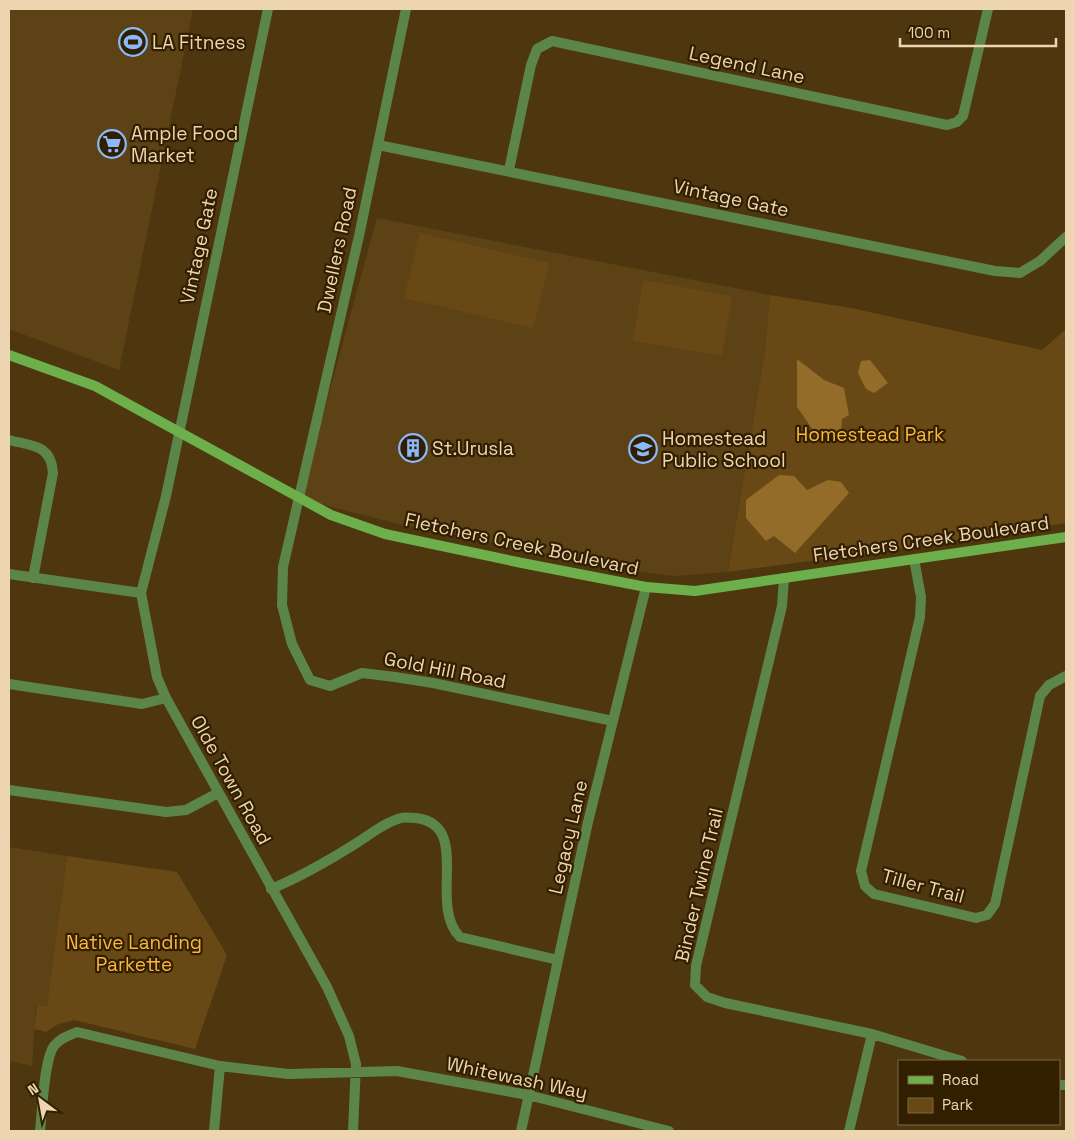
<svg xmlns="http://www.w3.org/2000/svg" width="1075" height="1140" font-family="'Space Grotesk',sans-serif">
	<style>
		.built { fill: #5d4216 }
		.green { fill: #684915 }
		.forest { fill: #946c2a }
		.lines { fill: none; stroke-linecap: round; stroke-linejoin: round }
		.street { stroke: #5c8649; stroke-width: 10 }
		.secondary { stroke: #6caf4b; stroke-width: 10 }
		.labels { text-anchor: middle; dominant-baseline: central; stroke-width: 4.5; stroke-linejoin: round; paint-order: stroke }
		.poi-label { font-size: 19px; fill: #edd5b2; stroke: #311f00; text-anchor: start }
		.street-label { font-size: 19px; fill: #edd5b2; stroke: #311f00 }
		.park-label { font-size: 19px; fill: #fdb73e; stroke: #311f00 }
	</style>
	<rect width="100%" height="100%" fill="#4e370f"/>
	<path class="built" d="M9,9H193L119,370L9,329Z
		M377,218L770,295L765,351L728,572L673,576L627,570L399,524L300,499Z
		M9,847L67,856L47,1007L36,1006L32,1066L9,1061Z"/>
	<path class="green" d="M420,233L549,263L533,328L404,298Z
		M643,280L732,296L722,356L633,341Z
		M770,295L851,308L1042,350L1066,329V523L912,547L728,572L765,351Z
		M67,856L177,872L227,955L195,1049L74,1020L56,1025L46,1032L34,1029L37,1006H47Z"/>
	<path class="forest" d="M797,359L824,380L844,388L849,415L842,419L841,432L836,440L822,443L797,407Z
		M870,360L888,383L874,393L866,389L858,373L861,361Z
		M779,475L794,476L807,490L828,480L841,482L849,493L795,553L774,536L766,541L746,518V500Z"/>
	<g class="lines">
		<path class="street" d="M268,9L166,496L141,593L157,677L166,698L327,987L349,1036L356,1064L353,1131
			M406,9L359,236L283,567L282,605L292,644L310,680L330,686L362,673L395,677L433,683L613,721
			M378,145L995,271L1020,273L1040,261L1066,237
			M509,170L531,65L537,49L552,41L947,125L957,122L963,116L988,9
			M9,440C32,446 51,444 53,473L33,578
			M914,559L921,597L920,617L861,871L865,886L874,894L976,918L987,915L995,904L1040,696L1049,685L1066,676
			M9,574L141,593
			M784,578L782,606L696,966L695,985L707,997L725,1003L872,1034L962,1061
			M9,684L142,704L166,698
			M9,790L166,812L186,810L218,793
			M271,889C300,877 328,861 355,844C368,836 385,822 401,818C405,817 412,818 416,818C473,825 427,904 460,937L558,960
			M1059,1085H1066
			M40,1131C42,1113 44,1059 54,1046C60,1038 68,1036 77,1032L220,1066L288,1074L397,1071L528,1095L669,1131
			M214,1131L220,1066
			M521,1131L588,822L646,587
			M849,1131L872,1034"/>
		<path class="secondary" d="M9,355L95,386L331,515L385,534L522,563L646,587L695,591L1066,537"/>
	</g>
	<defs>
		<symbol id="stadium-ring" viewBox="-11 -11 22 22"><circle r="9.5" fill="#311f00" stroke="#8abafc" stroke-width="1.5"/><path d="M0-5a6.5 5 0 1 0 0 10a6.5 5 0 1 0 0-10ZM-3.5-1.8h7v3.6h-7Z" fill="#8abafc"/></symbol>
		<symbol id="supermarket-ring" viewBox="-11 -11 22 22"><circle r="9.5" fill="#311f00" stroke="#8abafc" stroke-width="1.5"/><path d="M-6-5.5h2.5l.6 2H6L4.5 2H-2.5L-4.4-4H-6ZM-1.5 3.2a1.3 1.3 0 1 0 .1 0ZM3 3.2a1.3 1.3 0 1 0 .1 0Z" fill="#8abafc"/></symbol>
		<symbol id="building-ring" viewBox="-11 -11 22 22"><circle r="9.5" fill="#311f00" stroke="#8abafc" stroke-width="1.5"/><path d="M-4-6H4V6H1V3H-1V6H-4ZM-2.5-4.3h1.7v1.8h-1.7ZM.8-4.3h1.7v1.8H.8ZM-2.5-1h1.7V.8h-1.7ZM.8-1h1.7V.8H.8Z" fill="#8abafc"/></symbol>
		<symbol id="school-ring" viewBox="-11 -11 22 22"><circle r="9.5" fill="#311f00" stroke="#8abafc" stroke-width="1.5"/><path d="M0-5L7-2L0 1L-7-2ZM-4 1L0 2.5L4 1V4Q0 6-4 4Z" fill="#8abafc"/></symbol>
	</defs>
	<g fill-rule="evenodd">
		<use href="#stadium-ring" x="117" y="26" width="32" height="32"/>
		<use href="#supermarket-ring" x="96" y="128" width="32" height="32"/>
		<use href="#building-ring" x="397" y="432" width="32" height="32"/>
		<use href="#school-ring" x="627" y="433" width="32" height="32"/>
	</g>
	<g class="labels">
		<g class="poi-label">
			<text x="152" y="42">LA Fitness</text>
			<text x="131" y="133">Ample Food<tspan x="131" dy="22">Market</tspan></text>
			<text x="662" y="438">Homestead<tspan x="662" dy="22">Public School</tspan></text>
			<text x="432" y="448">St.Urusla</text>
		</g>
		<g class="street-label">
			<text transform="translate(747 65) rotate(12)">Legend Lane</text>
			<text transform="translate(731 198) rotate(12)">Vintage Gate</text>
			<text transform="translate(199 246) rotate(-78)">Vintage Gate</text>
			<text transform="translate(337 250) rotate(-78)">Dwellers Road</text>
			<text transform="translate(931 539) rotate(-8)">Fletchers Creek Boulevard</text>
			<text transform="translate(522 544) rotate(12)">Fletchers Creek Boulevard</text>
			<text transform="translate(445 670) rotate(11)">Gold Hill Road</text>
			<text transform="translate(231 780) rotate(61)">Olde Town Road</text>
			<text transform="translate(568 837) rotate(-77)">Legacy Lane</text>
			<text transform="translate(699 885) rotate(-77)">Binder Twine Trail</text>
			<text transform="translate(923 886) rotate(15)">Tiller Trail</text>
			<text transform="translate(517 1078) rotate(12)">Whitewash Way</text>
		</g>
		<g class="park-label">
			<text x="870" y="434">Homestead Park</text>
			<text x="134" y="942">Native Landing<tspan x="134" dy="22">Parkette</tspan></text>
		</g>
	</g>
	<rect width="1075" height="1140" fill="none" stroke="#edd5b2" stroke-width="20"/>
	<rect x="898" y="1060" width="162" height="65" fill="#311f00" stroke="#7c6847"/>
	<rect x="908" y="1076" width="25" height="8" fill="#6caf4b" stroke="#7c6847"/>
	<text x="942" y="1085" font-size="15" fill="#edd5b2">Road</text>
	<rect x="908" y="1098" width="25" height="15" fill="#684915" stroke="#7c6847"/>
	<text x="942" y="1110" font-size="15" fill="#edd5b2">Park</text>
	<g transform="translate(40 1100) rotate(328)" stroke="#311f00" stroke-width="4" paint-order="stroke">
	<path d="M0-4L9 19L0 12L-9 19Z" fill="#edd5b2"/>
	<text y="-8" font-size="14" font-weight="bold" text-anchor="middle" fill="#edd5b2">N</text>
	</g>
	<path d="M900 38v8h156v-8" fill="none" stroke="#edd5b2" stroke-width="2.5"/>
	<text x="908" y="38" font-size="15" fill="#edd5b2" stroke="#311f00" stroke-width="4" paint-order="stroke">100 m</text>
</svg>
